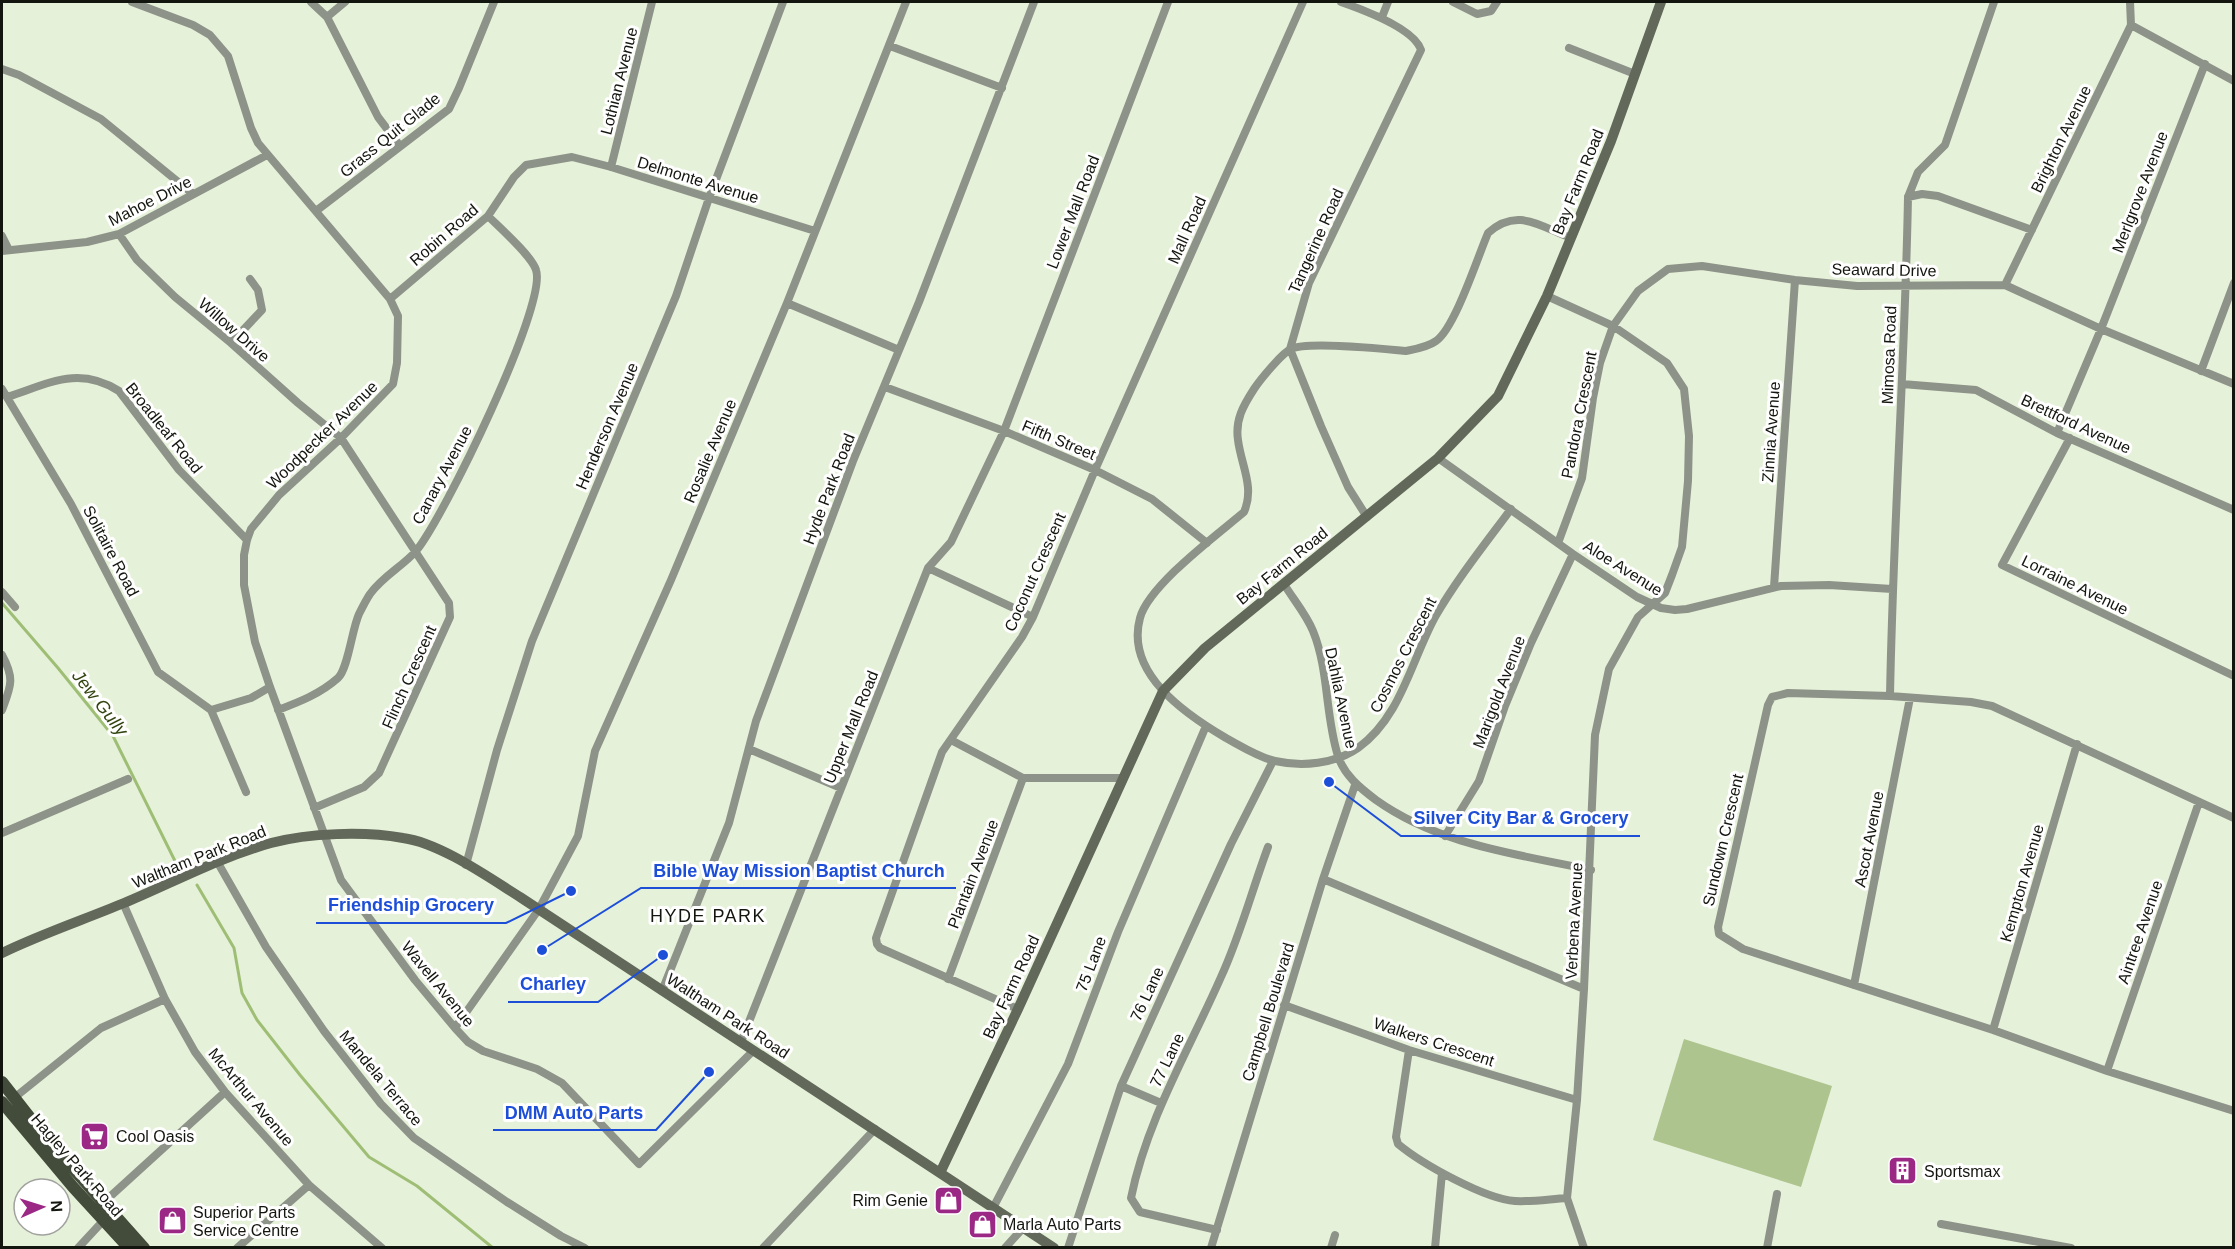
<svg xmlns="http://www.w3.org/2000/svg" width="2235" height="1249" font-family="Arial,sans-serif">
	<style>
		.green { fill: #adc48f }
		.lines { fill: none; stroke-linecap: round; stroke-linejoin: round }
		.stream { stroke: #9fbe75; stroke-width: 3 }
		.street { stroke: #8e9389; stroke-width: 8 }
		.secondary { stroke: #62685a; stroke-width: 10 }
		.primary { stroke: #434b3a; stroke-width: 12 }
		.labels { text-anchor: middle; dominant-baseline: central; stroke-width: 6; stroke-linejoin: round; paint-order: stroke }
		.street-label { font-size: 16px; fill: #13160e; stroke: #fff }
		.poi-label { font-size: 16px; fill: #13160e; stroke: #fff; text-anchor: start }
		.water-label { font-size: 18px; font-style: italic; fill: #324510; stroke: #fff }
		.neighbourhood-label { font-size: 18px; letter-spacing: 1.5px; fill: #13160e; stroke: #fff }
		.leader { fill: none; stroke: #1d4ed8; stroke-width: 2 }
		.callout-dot { fill: #1d4ed8; stroke: #fff; stroke-width: 2 }
		.callout-label { font-size: 18px; text-anchor: middle; font-weight: bold; fill: #1d4ed8; stroke: #fff; stroke-width: 6; stroke-linejoin: round; paint-order: stroke }
	</style>
	<rect width="100%" height="100%" fill="#e6f1d9"/>
	<path class="green" d="M1684,1039L1832,1086L1801,1187L1653,1140Z"/>
	<g class="lines">
		<path class="stream" d="M2,603L58,668L113,736L176,863
			M197,885L234,948L242,993L257,1020L300,1075L369,1157L417,1186L493,1248"/>
		<path class="street" d="M132,2L193,25L210,35L228,56L251,128L258,143L390,299L398,316L397,363L393,384L341,438L279,495L251,529L247,540L244,555V585L255,642L270,687L341,880L415,980L455,1028L468,1042L483,1051L537,1069L562,1083L639,1164L753,1051
			M311,2L327,17L378,117L400,146
			M1341,2C1361,9 1414,28 1421,50L1309,283L1290,349L1321,426L1348,487L1367,517
			M1453,2L1477,14L1491,11L1497,2
			M327,17L345,2
			M1382,17L1388,2
			M2131,25L2234,81
			M890,46L1002,88
			M1569,48L1635,74
			M2,69L19,75L101,119L193,194
			M611,167L652,2
			M1908,197L1922,194L1938,196L2032,230
			M316,211L449,109L459,88L494,2
			M119,234L137,260L175,297L231,343L298,403L341,438L449,603L450,617L379,773L364,787L314,808
			M2,236L9,250
			M2,251L87,242L119,234L267,155
			M2005,285L2131,25L2130,2
			M1547,296L1613,326L1638,291L1668,269L1702,266L1795,280L1857,286L2005,285L2101,329L2234,384
			M390,299L488,216L514,177L526,165L572,157L611,167L815,231
			M787,303L899,350
			M231,343L262,310L258,290L250,279
			M2201,371L2234,283
			M1902,384L1976,390L2057,433L2234,510
			M885,387L1004,431L1095,470L1152,499L1207,543
			M2,389L71,504L158,672L211,710
			M7,397C48,384 78,365 119,391L179,470L247,540
			M2057,433L2101,329L2205,64
			M2070,438L2002,565L2234,676
			M1438,458L1573,554L1637,597L1661,608L1675,610L1687,609L1781,586L1829,585L1892,589
			M1511,509C1485,544 1457,579 1435,617C1411,661 1401,717 1358,748C1335,764 1302,767 1275,761C1258,757 1241,746 1226,738C1185,714 1125,673 1140,618C1149,585 1217,535 1244,512C1255,487 1241,465 1238,440C1235,420 1243,406 1254,389C1260,380 1282,353 1291,349C1307,341 1383,349 1406,351C1416,349 1428,347 1436,341C1455,328 1478,256 1488,233C1517,207 1539,226 1571,238
			M1558,543L1582,478L1593,398L1600,363L1613,326L1667,363L1684,389L1689,436L1688,481L1682,547L1672,575L1665,593L1638,617L1609,669L1595,735L1584,989L1577,1100L1567,1198L1584,1248
			M928,568L1033,617
			M1284,584C1293,599 1306,614 1313,631C1329,670 1325,715 1338,756C1344,775 1360,788 1376,800C1439,845 1517,854 1591,870
			M1774,587L1795,280
			M2,592L15,607
			M2,655C15,679 11,686 2,710
			M1890,696C1893,529 1905,363 1908,197L1918,172L1945,145L1994,2
			M211,710L246,792
			M211,710L251,698L270,687
			M278,710C299,702 320,694 338,678C348,669 352,629 359,614C362,608 366,600 370,594C383,576 403,566 416,551C443,519 548,304 536,270C532,256 499,227 488,216
			M951,740L1023,778H1123
			M749,749L841,788
			M2234,818L1992,706L1971,702L1890,696L1788,693L1772,697L1768,705L1718,927L1719,934L1743,949L1993,1030L2107,1071L2234,1111
			M2,833L128,779
			M1445,836L1479,781L1505,706L1531,643L1573,554
			M218,863L266,947L324,1031L381,1104L414,1138L507,1202L561,1236L585,1248
			M466,865L497,750L532,641L676,296L709,198L783,2
			M1323,879L1584,989
			M123,903L165,999L195,1052L225,1092L309,1185L382,1248
			M948,979L1023,778
			M1854,985L1910,698
			M662,991L729,823L756,721L853,461L919,302L1034,2
			M1284,1005L1409,1050L1577,1100
			M1018,1009L880,948L877,944L876,938L942,752L1022,637L1033,617L1095,470L1303,2
			M455,1028L539,909L578,836L595,751L671,580L787,303L906,2
			M1993,1030L2077,744
			M741,1042L928,568L951,542L1004,431L1168,2
			M1409,1050L1396,1137L1398,1144C1422,1164 1485,1199 1515,1201C1532,1202 1550,1199 1567,1198
			M2107,1071L2199,802
			M1121,1086L1161,1103
			M14,1098L101,1028L165,999
			M103,1203L225,1092
			M993,1208L1068,1064L1118,932L1206,726
			M1941,1224L2071,1248
			M1217,1230L1140,1212L1131,1198C1147,1119 1189,1050 1221,977C1240,936 1252,890 1268,847
			M78,1248L103,1221
			M237,1248L309,1185
			M763,1248L875,1129
			M1005,1248L1023,1228
			M1068,1248L1121,1086L1231,844L1273,761
			M1211,1248L1323,879L1355,785
			M1331,1248L1335,1235
			M1435,1248L1442,1173
			M1767,1248L1777,1194"/>
		<path class="secondary" d="M2,953C41,934 83,920 124,903C172,883 220,857 271,843C309,833 364,831 403,838C440,843 488,877 520,897L1054,1248
			M940,1173L1018,1009L1163,691L1205,648L1438,458L1498,396L1547,296L1611,141L1661,2"/>
		<path class="primary" d="M2,1082L45,1137L144,1248
			M2,1102L73,1187L129,1248"/>
	</g>
	<defs>
		<symbol id="supermarket-square" viewBox="-11 -11 22 22"><rect x="-9" y="-9" width="18" height="18" rx="4" fill="#9c2885" stroke="#fff"/><path d="M-6-5.5h2.5l.6 2H6L4.5 2H-2.5L-4.4-4H-6ZM-1.5 3.2a1.3 1.3 0 1 0 .1 0ZM3 3.2a1.3 1.3 0 1 0 .1 0Z" fill="#fff"/></symbol>
		<symbol id="building-square" viewBox="-11 -11 22 22"><rect x="-9" y="-9" width="18" height="18" rx="4" fill="#9c2885" stroke="#fff"/><path d="M-4-6H4V6H1V3H-1V6H-4ZM-2.5-4.3h1.7v1.8h-1.7ZM.8-4.3h1.7v1.8H.8ZM-2.5-1h1.7V.8h-1.7ZM.8-1h1.7V.8H.8Z" fill="#fff"/></symbol>
		<symbol id="shop-square" viewBox="-11 -11 22 22"><rect x="-9" y="-9" width="18" height="18" rx="4" fill="#9c2885" stroke="#fff"/><path d="M-5-2.5h2.3a2.7 3.5 0 0 1 5.4 0H5L5.5 6h-11ZM-1.5-2.5h3a1.5 2.3 0 0 0-3 0Z" fill="#fff"/></symbol>
	</defs>
	<g fill-rule="evenodd">
		<use href="#supermarket-square" x="78" y="1120" width="33" height="33"/>
		<use href="#building-square" x="1886" y="1154" width="33" height="33"/>
		<use href="#shop-square" x="932" y="1184" width="33" height="33"/>
		<use href="#shop-square" x="156" y="1204" width="33" height="33"/>
		<use href="#shop-square" x="966" y="1208" width="33" height="33"/>
	</g>
	<g class="labels">
		<g class="street-label">
			<text transform="translate(619 81) rotate(-76)">Lothian Avenue</text>
			<text transform="translate(390 135) rotate(-39)">Grass Quit Glade</text>
			<text transform="translate(2061 139) rotate(-64)">Brighton Avenue</text>
			<text transform="translate(698 180) rotate(17)">Delmonte Avenue</text>
			<text transform="translate(1578 182) rotate(-68)">Bay Farm Road</text>
			<text transform="translate(2140 192) rotate(-69)">Merlgrove Avenue</text>
			<text transform="translate(150 201) rotate(-27)">Mahoe Drive</text>
			<text transform="translate(1073 212) rotate(-69)">Lower Mall Road</text>
			<text transform="translate(1187 230) rotate(-66)">Mall Road</text>
			<text transform="translate(444 235) rotate(-41)">Robin Road</text>
			<text transform="translate(1316 241) rotate(-66)">Tangerine Road</text>
			<text transform="translate(1884 270) rotate(1)">Seaward Drive</text>
			<text transform="translate(234 330) rotate(41)">Willow Drive</text>
			<text transform="translate(1889 355) rotate(-88)">Mimosa Road</text>
			<text transform="translate(1579 415) rotate(-79)">Pandora Crescent</text>
			<text transform="translate(2076 424) rotate(25)">Brettford Avenue</text>
			<text transform="translate(607 426) rotate(-67)">Henderson Avenue</text>
			<text transform="translate(164 428) rotate(51)">Broadleaf Road</text>
			<text transform="translate(1771 432) rotate(-86)">Zinnia Avenue</text>
			<text transform="translate(322 435) rotate(-44)">Woodpecker Avenue</text>
			<text transform="translate(1059 440) rotate(23)">Fifth Street</text>
			<text transform="translate(710 451) rotate(-67)">Rosalie Avenue</text>
			<text transform="translate(442 475) rotate(-62)">Canary Avenue</text>
			<text transform="translate(829 489) rotate(-69)">Hyde Park Road</text>
			<text transform="translate(111 551) rotate(62)">Solitaire Road</text>
			<text transform="translate(1282 566) rotate(-39)">Bay Farm Road</text>
			<text transform="translate(1623 568) rotate(32)">Aloe Avenue</text>
			<text transform="translate(1035 572) rotate(-66)">Coconut Crescent</text>
			<text transform="translate(2075 585) rotate(26)">Lorraine Avenue</text>
			<text transform="translate(1403 655) rotate(-63)">Cosmos Crescent</text>
			<text transform="translate(409 677) rotate(-66)">Flinch Crescent</text>
			<text transform="translate(1499 692) rotate(-69)">Marigold Avenue</text>
			<text transform="translate(1341 698) rotate(78)">Dahlia Avenue</text>
			<text transform="translate(851 727) rotate(-68)">Upper Mall Road</text>
			<text transform="translate(1869 839) rotate(-79)">Ascot Avenue</text>
			<text transform="translate(1723 840) rotate(-77)">Sundown Crescent</text>
			<text transform="translate(199 857) rotate(-22)">Waltham Park Road</text>
			<text transform="translate(973 874) rotate(-69)">Plantain Avenue</text>
			<text transform="translate(2022 883) rotate(-74)">Kempton Avenue</text>
			<text transform="translate(1574 921) rotate(-87)">Verbena Avenue</text>
			<text transform="translate(2140 932) rotate(-71)">Aintree Avenue</text>
			<text transform="translate(1091 964) rotate(-69)">75 Lane</text>
			<text transform="translate(438 984) rotate(51)">Wavell Avenue</text>
			<text transform="translate(1011 987) rotate(-65)">Bay Farm Road</text>
			<text transform="translate(1147 994) rotate(-65)">76 Lane</text>
			<text transform="translate(1268 1012) rotate(-73)">Campbell Boulevard</text>
			<text transform="translate(728 1016) rotate(33)">Waltham Park Road</text>
			<text transform="translate(1434 1042) rotate(18)">Walkers Crescent</text>
			<text transform="translate(1167 1060) rotate(-64)">77 Lane</text>
			<text transform="translate(381 1078) rotate(50)">Mandela Terrace</text>
			<text transform="translate(251 1097) rotate(50)">McArthur Avenue</text>
			<text transform="translate(77 1165) rotate(49)">Hagley Park Road</text>
		</g>
		<g class="poi-label">
			<text x="116" y="1136">Cool Oasis</text>
			<text x="1924" y="1171">Sportsmax</text>
			<text x="928" y="1200" text-anchor="end">Rim Genie</text>
			<text x="193" y="1212">Superior Parts<tspan x="193" dy="18">Service Centre</tspan></text>
			<text x="1003" y="1224">Marla Auto Parts</text>
		</g>
		<g class="water-label">
			<text transform="translate(100 703) rotate(52)">Jew Gully</text>
		</g>
		<g class="neighbourhood-label">
			<text x="708" y="916">HYDE PARK</text>
		</g>
	</g>
	<path class="leader" d="M1329 782L1401 836H1640M542 950L641 888H956M571 891L506 923H316M663 955L598 1002H508M709 1072L656 1130H493"/>
	<g class="callout-dot">
		<circle cx="1329" cy="782" r="6"/>
		<circle cx="542" cy="950" r="6"/>
		<circle cx="571" cy="891" r="6"/>
		<circle cx="663" cy="955" r="6"/>
		<circle cx="709" cy="1072" r="6"/>
	</g>
	<g class="callout-label">
		<text x="1521" y="824">Silver City Bar &amp; Grocery</text>
		<text x="799" y="877">Bible Way Mission Baptist Church</text>
		<text x="411" y="911">Friendship Grocery</text>
		<text x="553" y="990">Charley</text>
		<text x="574" y="1119">DMM Auto Parts</text>
	</g>
	<rect width="2235" height="1249" fill="none" stroke="#13160e" stroke-width="6"/>
	<g transform="translate(42 1207) rotate(87)"><circle r="28" fill="#ffffff" stroke="#a1a29f" stroke-width="1.5"/>
	<path d="M0-4.5L10 22L0 15L-10 22Z" fill="#9c2885"/>
	<text y="-9" font-size="16" font-weight="bold" text-anchor="middle" fill="#13160e">N</text>
	</g>
</svg>
